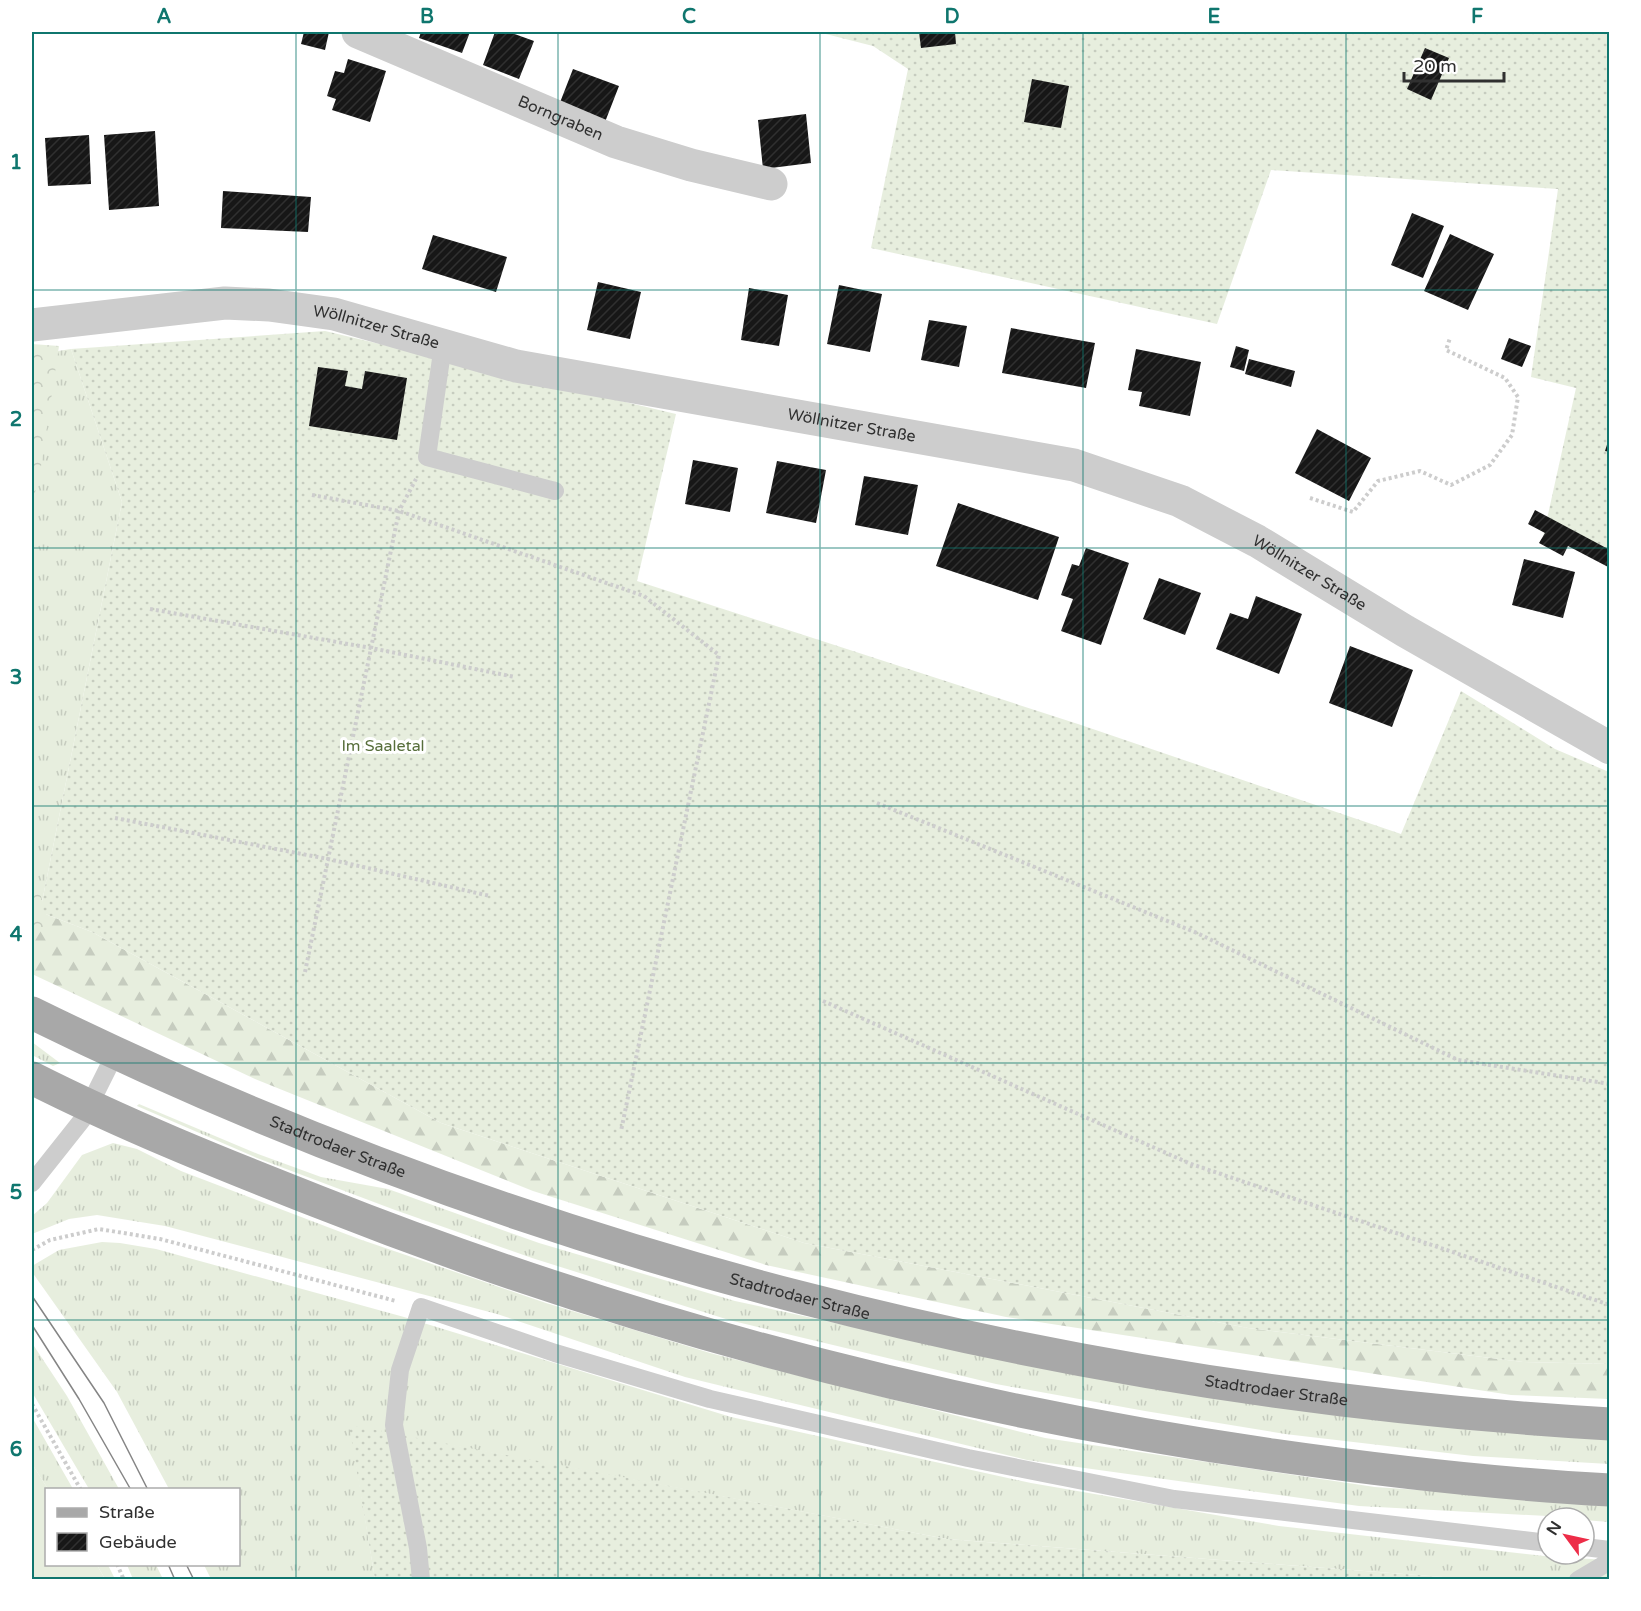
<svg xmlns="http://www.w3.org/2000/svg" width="1641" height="1611" font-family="'Varela Round',sans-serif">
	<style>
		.grass { fill: url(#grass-tufts) }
		.forest { fill: url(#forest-firs) }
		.park { fill: url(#park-crowns) }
		.garden { fill: url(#garden-dots) }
		.pitch { fill: #e7eede }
		.building { fill: url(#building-hatch) }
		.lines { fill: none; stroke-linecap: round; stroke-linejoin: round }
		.path { stroke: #cdcdcd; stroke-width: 4; stroke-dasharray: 3 3; stroke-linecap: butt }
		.lane { stroke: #cdcdcd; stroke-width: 18 }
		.street { stroke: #cdcdcd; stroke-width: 33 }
		.primary { stroke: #a8a8a8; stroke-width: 33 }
		.tram { stroke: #858585; stroke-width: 1.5 }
		.grid { fill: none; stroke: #0f766e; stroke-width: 1.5; stroke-opacity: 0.55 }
		.labels { text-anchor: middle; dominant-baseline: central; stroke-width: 6; stroke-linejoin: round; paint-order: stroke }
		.street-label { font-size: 16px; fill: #303030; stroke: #fff }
		.park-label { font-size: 16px; fill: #576e3b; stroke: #fff }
		.neatline { fill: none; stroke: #0f766e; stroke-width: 2 }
		.grid-label { font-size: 20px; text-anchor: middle; font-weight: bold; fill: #0f766e }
	</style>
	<defs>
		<pattern id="grass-tufts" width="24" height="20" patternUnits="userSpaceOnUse" patternTransform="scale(1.5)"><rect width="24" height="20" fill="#e7eede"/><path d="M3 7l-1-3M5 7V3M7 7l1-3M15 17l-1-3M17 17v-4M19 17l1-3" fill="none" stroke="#c6ccbf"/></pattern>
		<pattern id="forest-firs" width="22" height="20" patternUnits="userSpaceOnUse" patternTransform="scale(1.5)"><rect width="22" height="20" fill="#e7eede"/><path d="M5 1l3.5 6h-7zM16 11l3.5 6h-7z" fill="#c6ccbf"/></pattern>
		<pattern id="park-crowns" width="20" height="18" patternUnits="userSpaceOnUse" patternTransform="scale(1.5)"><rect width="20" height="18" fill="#e7eede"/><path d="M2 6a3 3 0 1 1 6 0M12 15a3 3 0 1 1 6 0" fill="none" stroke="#c6ccbf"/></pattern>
		<pattern id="garden-dots" width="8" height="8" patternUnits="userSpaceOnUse" patternTransform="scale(1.5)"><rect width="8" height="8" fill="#e7eede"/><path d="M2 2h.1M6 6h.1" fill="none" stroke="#c6ccbf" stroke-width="1.8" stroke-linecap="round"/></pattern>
		<pattern id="building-hatch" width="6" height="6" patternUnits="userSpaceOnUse" patternTransform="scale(1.5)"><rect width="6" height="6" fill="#171717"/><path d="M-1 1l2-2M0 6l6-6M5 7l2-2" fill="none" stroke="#303030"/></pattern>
	</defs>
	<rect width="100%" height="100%" fill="#fff"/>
	<path class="grass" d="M71,349L122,502L40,912L32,883V416L51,352Z
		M32,1042L60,1063L53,1066L32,1055Z
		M139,1104L258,1154L321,1177L388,1189L539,1243L735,1301L1024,1364L1609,1439V1464L1473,1456L1285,1434L1145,1411L996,1384L729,1320L532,1258L395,1210L257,1158L137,1106Z
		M113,1143L137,1149L181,1171L359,1239L546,1303L710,1353L1045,1438L1375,1487L1609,1503V1522L1584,1520V1518L1359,1506L1027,1460L685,1377L497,1314L165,1226L97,1215L69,1219L32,1234V1216L47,1203L82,1155Z
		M102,1242L120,1243L156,1249L404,1317L731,1417L1031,1483L1279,1526L1553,1557L1609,1560V1579H1469L947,1539L350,1426L375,1579H211L204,1565L238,1564V1490L169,1489L117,1392L32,1272V1266L59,1250Z
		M32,1343L67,1396L119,1489H89L32,1392Z
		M32,1417L73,1489H48L32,1464Z
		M97,1565H108L115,1579H105Z
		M127,1565H156L163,1579H133Z"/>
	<path class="forest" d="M32,883L40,912L92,932L441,1123L804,1243L1248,1328L1523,1362L1609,1364V1399L1511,1395L1006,1317L766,1265L533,1191L255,1079L32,974Z"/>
	<path class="park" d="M32,344L59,346L40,473L32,504Z
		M32,866L48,920L32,943Z"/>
	<path class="garden" d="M818,32H1609V561L1543,537L1576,388L1531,377L1558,189L1271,170L1217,324L871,248L908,69L873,46Z
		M325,331L676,414L637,581L1081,725L1401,834L1461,691L1555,749L1609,772V1364L1523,1362L1248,1328L804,1243L441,1123L92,932L40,912L122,502L71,349Z
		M349,1425L947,1539L1469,1579H375Z"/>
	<path class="pitch" d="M32,1464L48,1489L46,1564L97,1565L105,1579H32Z"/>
	<path class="building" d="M304,32H329L325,50L301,44Z
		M421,32H470L462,53L419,38Z
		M495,32H509L534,41L519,79L483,65Z
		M919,32H955L956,44L921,48Z
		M1425,48L1449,58L1431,100L1407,89Z
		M348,59L386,71L370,122L332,110L336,99L327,96L335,71L344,73Z
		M573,69L619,86L605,122L559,105Z
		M1032,79L1069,86L1061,128L1024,122Z
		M806,114L811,163L763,169L758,120Z
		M155,131L159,206L109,210L104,135Z
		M89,135L91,184L48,186L45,138Z
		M223,191L311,197L308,232L221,228Z
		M1412,213L1444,226L1423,278L1391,265Z
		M1450,234L1494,254L1468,310L1424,291Z
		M433,235L507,257L496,292L422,269Z
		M598,282L641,292L630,339L587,330Z
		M839,285L882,294L870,352L827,344Z
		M749,288L788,295L779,346L741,340Z
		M929,320L967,326L959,367L921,360Z
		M1011,328L1095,343L1086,388L1002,373Z
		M1509,338L1531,346L1522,367L1501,359Z
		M1236,346L1249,350L1244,371L1230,367Z
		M1136,349L1201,362L1190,416L1139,406L1142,392L1128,390Z
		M1249,359L1295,371L1291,387L1245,374Z
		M318,367L348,371L345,386L362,389L365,371L407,378L397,440L309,426Z
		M1317,429L1371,458L1349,501L1295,473Z
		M1610,435V452L1605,451Z
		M693,460L738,468L730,512L685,504Z
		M777,461L826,470L816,523L766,513Z
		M864,476L918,485L908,535L855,525Z
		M958,503L1059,537L1038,600L936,566Z
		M1535,510L1610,550V568L1568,546L1563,556L1539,543L1545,533L1528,524Z
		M1086,548L1129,563L1101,645L1061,631L1073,599L1061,595L1072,564L1079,566Z
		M1524,559L1575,572L1563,618L1512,605Z
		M1159,578L1201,593L1185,635L1143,619Z
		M1256,596L1302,614L1279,674L1216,649L1230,613L1248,619Z
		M1350,646L1413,670L1392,727L1329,703Z"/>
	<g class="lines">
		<path class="path" d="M312,495L399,511L644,596L719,655L621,1131
			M1310,498L1353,512L1378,481L1420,471L1451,485L1490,465L1512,435L1518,397L1505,378L1446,350L1450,338
			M150,609L371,648L515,677
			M877,803L1197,933L1458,1060L1610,1084
			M115,818L328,859L490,896
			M305,972L399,511L416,479
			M823,1001L1191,1164L1607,1304L1610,1295
			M32,1250L50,1240L99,1229L160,1239L396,1301
			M32,1404L81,1490
			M117,1564L124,1580"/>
		<path class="lane" d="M443,345L427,457L555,491
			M32,1183L82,1120L115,1054
			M1584,1547L1610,1550
			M421,1580L418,1548L394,1425L400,1370L421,1307L555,1353L710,1399L968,1458L1174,1499L1548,1543
			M1578,1580L1610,1561"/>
		<g class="street">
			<path id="s1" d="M358,32L616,142L691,165L771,184"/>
			<path id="s2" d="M32,325L225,303L269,305L334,314L516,366L1074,465L1180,501L1257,541L1405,631L1610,748"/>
		</g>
		<g class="primary">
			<path id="s3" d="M32,1013C524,1255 1062,1392 1610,1424"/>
			<path d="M32,1078C125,1125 222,1164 319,1202C627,1324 946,1408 1273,1455C1385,1471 1497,1484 1610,1490"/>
		</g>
		<path class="tram" d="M32,1296L104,1403L148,1490
			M32,1325L79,1399L131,1490
			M168,1564L175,1580
			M186,1564L194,1580"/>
	</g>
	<path class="grid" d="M296,32V1580M558,32V1580M820,32V1580M1083,32V1580M1346,32V1580M32,290H1610M32,548H1610M32,806H1610M32,1063H1610M32,1320H1610"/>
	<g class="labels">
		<g class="street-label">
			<text stroke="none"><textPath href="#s1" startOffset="220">Borngraben</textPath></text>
			<text stroke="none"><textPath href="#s2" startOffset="348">Wöllnitzer Straße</textPath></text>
			<text stroke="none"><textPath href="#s2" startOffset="834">Wöllnitzer Straße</textPath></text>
			<text stroke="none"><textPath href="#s2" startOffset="1320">Wöllnitzer Straße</textPath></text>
			<text stroke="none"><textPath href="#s3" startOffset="334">Stadtrodaer Straße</textPath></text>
			<text stroke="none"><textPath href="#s3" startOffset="820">Stadtrodaer Straße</textPath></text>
			<text stroke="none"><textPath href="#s3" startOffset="1306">Stadtrodaer Straße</textPath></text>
		</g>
		<g class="park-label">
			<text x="383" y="746">Im Saaletal</text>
		</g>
	</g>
	<rect width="1641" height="1611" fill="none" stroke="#ffffff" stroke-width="66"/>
	<rect x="45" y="1488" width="195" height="78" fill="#ffffff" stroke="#acacac" stroke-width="1.5"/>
	<rect x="57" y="1508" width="30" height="9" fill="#a8a8a8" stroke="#acacac" stroke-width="1.5"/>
	<text x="99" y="1518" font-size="18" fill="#303030">Straße</text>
	<rect x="57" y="1533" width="30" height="18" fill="url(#building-hatch)" stroke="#acacac" stroke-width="1.5"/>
	<text x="99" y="1548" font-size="18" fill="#303030">Gebäude</text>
	<g transform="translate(1566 1536) rotate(303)"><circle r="28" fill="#ffffff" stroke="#acacac" stroke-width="1.5"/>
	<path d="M0-4.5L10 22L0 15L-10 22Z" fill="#ed2d48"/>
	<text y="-9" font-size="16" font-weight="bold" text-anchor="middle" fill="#303030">N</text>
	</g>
	<path d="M1404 72v9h100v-9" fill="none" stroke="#303030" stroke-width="3"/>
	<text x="1413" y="72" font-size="18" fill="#303030" stroke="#ffffff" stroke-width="4.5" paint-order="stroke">20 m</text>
	<rect x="33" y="33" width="1575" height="1545" class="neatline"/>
	<g class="grid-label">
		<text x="164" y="23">A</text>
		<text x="427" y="23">B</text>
		<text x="689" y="23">C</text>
		<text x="952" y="23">D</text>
		<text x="1214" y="23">E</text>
		<text x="1477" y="23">F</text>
		<text x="16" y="169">1</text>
		<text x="16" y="426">2</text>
		<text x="16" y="684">3</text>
		<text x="16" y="941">4</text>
		<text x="16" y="1199">5</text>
		<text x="16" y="1456">6</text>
	</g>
</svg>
